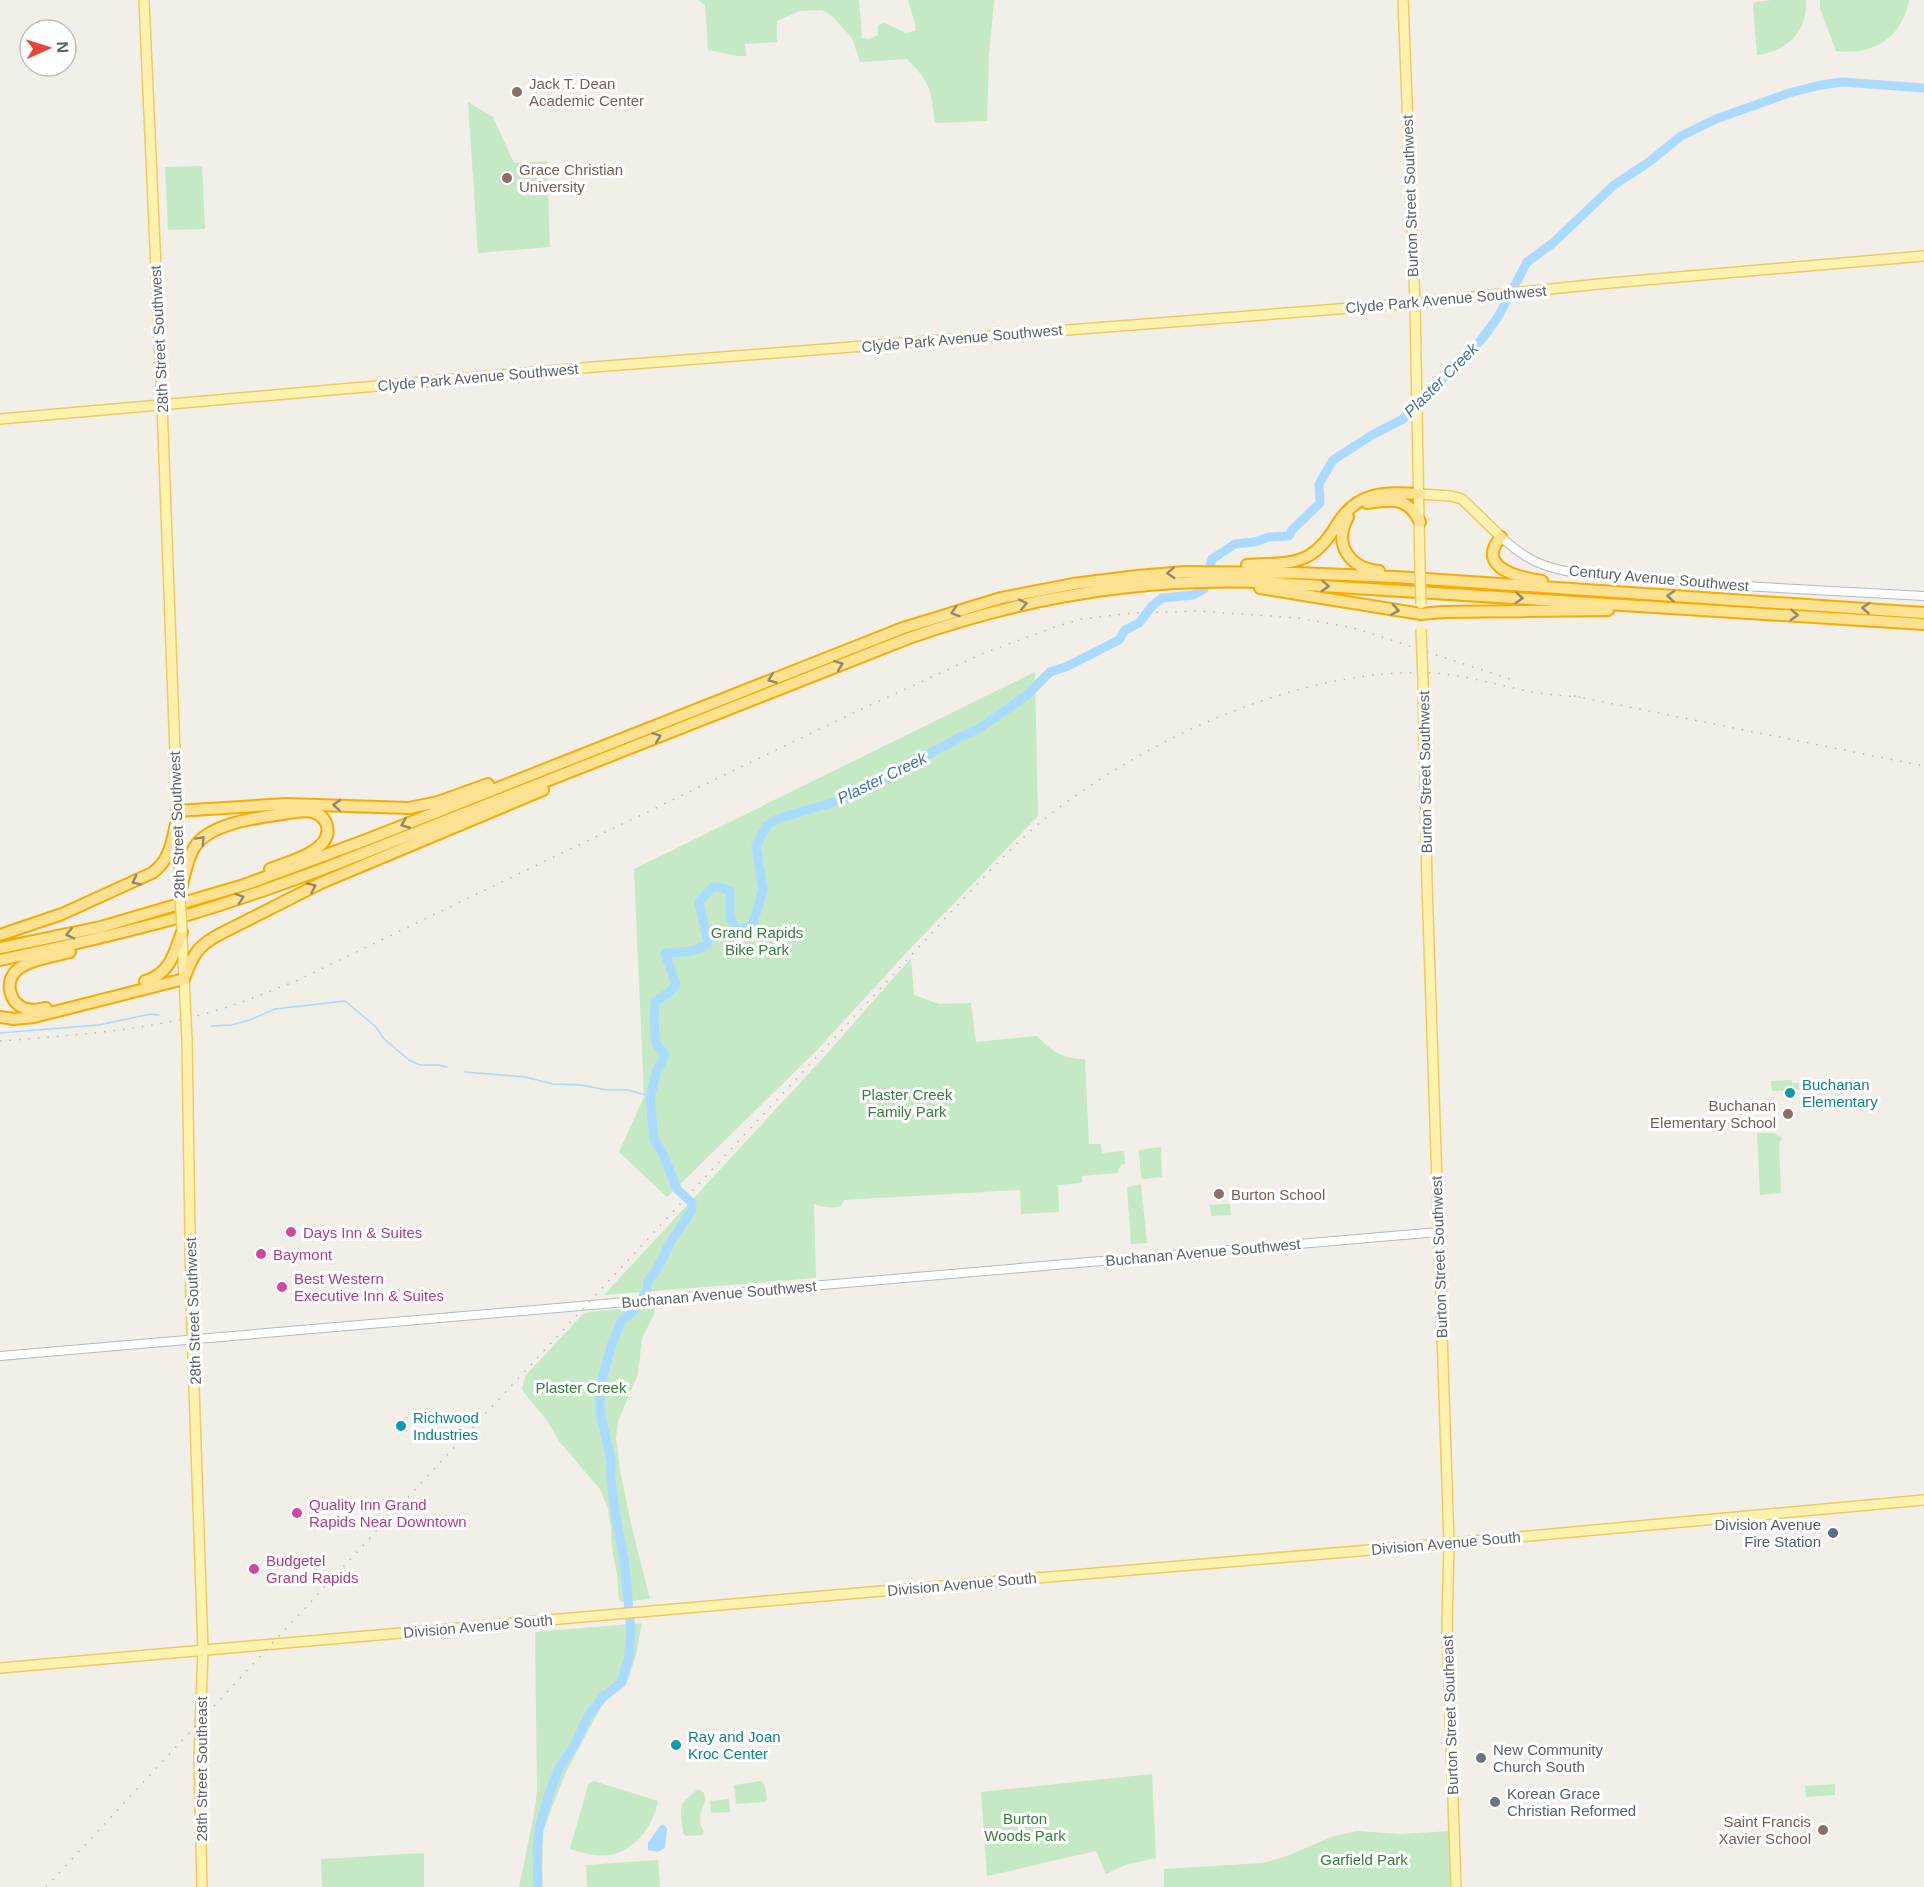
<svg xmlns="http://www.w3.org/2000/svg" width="1924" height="1887" font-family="Arial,sans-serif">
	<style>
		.green { fill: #c5e8c5 }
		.water { fill: #aadaff }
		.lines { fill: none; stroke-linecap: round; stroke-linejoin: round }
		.stream { stroke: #aadaff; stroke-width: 1.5 }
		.river { stroke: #aadaff; stroke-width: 9 }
		.minor-casing { stroke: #b5b8bc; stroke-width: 10 }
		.major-casing { stroke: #f2c960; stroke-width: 12 }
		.highway-casing { stroke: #f9ab00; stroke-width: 14 }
		.minor { stroke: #fff; stroke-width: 8 }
		.major { stroke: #fff2af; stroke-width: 9 }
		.highway { stroke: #fde293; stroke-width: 10 }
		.rail { stroke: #b6b7b8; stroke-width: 1.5; stroke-dasharray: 1.5 8; stroke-linecap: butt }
		.major-bridge-casing { stroke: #f2c960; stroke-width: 12; stroke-linecap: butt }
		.major-bridge { stroke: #fff2af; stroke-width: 9 }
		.oneway { stroke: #8e8975 }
		.education-dot { fill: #8d6e63; stroke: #fff; stroke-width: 2 }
		.culture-dot { fill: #0f9aa8; stroke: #fff; stroke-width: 2 }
		.hotel-dot { fill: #d1479c; stroke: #fff; stroke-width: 2 }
		.service-dot { fill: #5c6f8a; stroke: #fff; stroke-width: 2 }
		.worship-dot { fill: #6b7280; stroke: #fff; stroke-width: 2 }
		.labels { text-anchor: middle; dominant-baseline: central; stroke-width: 6; stroke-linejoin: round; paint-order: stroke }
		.education-label { font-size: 15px; fill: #785e54; stroke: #fff; text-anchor: start }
		.street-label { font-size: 15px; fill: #5f6368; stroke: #fff }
		.park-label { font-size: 15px; fill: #348238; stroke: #fff }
		.culture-label { font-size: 15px; fill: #0d838f; stroke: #fff; text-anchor: start }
		.hotel-label { font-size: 15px; fill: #b23c85; stroke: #fff; text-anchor: start }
		.service-label { font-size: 15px; fill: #4e5e75; stroke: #fff; text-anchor: end }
		.worship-label { font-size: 15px; fill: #5b616d; stroke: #fff; text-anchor: start }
		.water-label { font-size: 16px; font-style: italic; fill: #4174aa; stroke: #fff }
	</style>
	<rect width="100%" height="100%" fill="#f1efe8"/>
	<path class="green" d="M698,0H859L862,38L870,39L878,35V25L885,23L906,33L915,31V24L908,0H994L989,55L987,121L935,123C931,91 931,83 907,59L860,62L852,38L832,16L822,10L800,11L777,21V42L745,44L746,56H737L708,50L705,5Z
		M1772,0H1806C1808,31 1787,52 1757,55L1753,5L1755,2Z
		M1820,0H1909C1902,38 1873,56 1836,51L1820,8Z
		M468,102L493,117L514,163L547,161L550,247L478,253Z
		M202,166L205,229L168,230L165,167Z
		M1035,672L1038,816L906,953L817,1050L667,1197L619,1152L644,1097L634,869Z
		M911,958L914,995L939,1004L971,1003L976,1042L1037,1036C1051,1051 1063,1059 1085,1059L1089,1144H1101L1102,1153L1124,1151L1125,1164L1121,1165L1117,1173L1082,1176V1183L1058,1185L1059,1212L1021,1214L1020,1190L844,1200L841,1206C832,1209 822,1207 814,1204L816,1278L604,1295L824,1057Z
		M1792,1080V1083H1799V1090L1772,1091L1771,1081Z
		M1757,1133H1774L1782,1138L1779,1145L1781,1193L1760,1195Z
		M1161,1147L1162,1177L1144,1179L1141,1178L1139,1150Z
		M1141,1184L1147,1243L1131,1244L1127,1187Z
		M1230,1204L1231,1215L1211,1216L1210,1205Z
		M652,1306L655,1307L654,1314L642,1338L638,1374L618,1421L616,1438L620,1470L632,1528L650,1599L621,1602L619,1600L617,1574L612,1548L611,1528L608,1509L600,1489L559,1441L546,1419L522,1390L525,1376L583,1314L589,1312Z
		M642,1623L636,1655L626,1685L604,1702L588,1731L565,1774L543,1831L542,1887H519L534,1815L537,1791L535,1632Z
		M1152,1774L1156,1858L1125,1865L1106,1874L1096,1851L987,1876L981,1792Z
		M594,1781L658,1801C652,1832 628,1860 593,1855C585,1854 577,1851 570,1849L588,1785Z
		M761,1781L765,1785L767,1799L765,1802L736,1804L734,1785Z
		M1835,1784V1795L1806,1797L1805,1786Z
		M698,1789L704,1793C709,1808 693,1812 704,1832L702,1835L686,1836L683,1833C681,1804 675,1808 698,1789Z
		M729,1799L730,1812L711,1813L710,1801Z
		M1357,1831L1400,1834L1451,1831L1453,1887H1164V1869L1263,1863L1287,1856L1334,1836Z
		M424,1853V1887H322L321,1859Z
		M658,1860L660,1887H587L586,1865Z"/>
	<path class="water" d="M663,1824L667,1828L665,1848L658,1852L648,1850V1843L660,1826Z"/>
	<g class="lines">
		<path class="stream" d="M211,1026L231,1025L250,1020L275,1009L345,1001L376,1027L384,1039L409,1060L420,1065H438L447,1067
			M0,1033L99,1025L151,1014L159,1015
			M465,1072L525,1077L553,1084L581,1085L607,1090H628L650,1096"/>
		<path class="river" d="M538,1887L537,1851L539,1830L548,1797L558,1770L575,1744L588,1716L603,1697L621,1683L629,1656L631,1631L624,1558L616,1518L611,1480V1460L600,1412V1387L612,1343L622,1320L633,1312L647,1290L648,1281L656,1271L670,1243L692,1210V1203L677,1189L664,1156L654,1139L650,1099L656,1073L665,1055L656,1043L654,1022L655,1002L671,991L676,984L665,953C680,952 698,953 708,943L699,902L713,887H721L730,891V918L738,932L753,923L763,890L756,845L767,825L777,819L851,797L960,737L980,728L1027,695L1050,672L1068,666L1119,640L1125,630L1139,623L1152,606L1162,598L1193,595L1204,589L1212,559L1235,544L1255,542L1269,537L1289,536L1292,530L1320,503L1319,484L1333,460L1372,435L1403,419L1481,340L1498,317L1527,262L1553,243L1614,185L1649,162L1681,136L1716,119L1789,93L1821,85L1842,82L1924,88"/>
		<defs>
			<path id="minor" d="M1501,537C1526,560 1544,568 1577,573L1726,585L1924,596
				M0,1356L1438,1232"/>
			<path id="major" d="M144,0L162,404L180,887
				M1403,0L1415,303L1420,571
				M0,419L594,367L1415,303L1609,283L1924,256
				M1420,494L1451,496L1462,499L1501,537
				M1423,679L1427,883L1449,1543L1447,1625L1456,1887
				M182,936L185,999
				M187,1040L191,1299L203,1650L199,1758L202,1887
				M0,1668L835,1595L1441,1544L1924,1500"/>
			<path id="highway" d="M1367,503C1393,499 1408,497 1420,522
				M1348,517C1333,544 1349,568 1379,571
				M1501,537C1474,568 1521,578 1542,581
				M1247,565C1268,563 1291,566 1310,555C1323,547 1331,535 1338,523C1358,491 1385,492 1420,494
				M1260,588L1421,614L1443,612L1608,610
				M177,811L286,804L409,808L438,802L488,784
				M180,893C184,879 186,861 194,848C210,820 272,816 303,811C312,811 322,813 326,823C337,850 288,862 270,869
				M0,935L62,914L152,873C171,860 172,840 177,820
				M0,948L101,927L244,885L366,840L903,628L1001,598L1073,584L1137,576L1185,572L1297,573L1396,577L1924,613
				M0,960C62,947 123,933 184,916C235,901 286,883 336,864L909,638C1022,598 1139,578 1259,582L1924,624
				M145,981C170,974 174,954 182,932
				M46,1008C39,1009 33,1011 27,1009C10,1005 4,983 16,971C27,960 55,956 70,952
				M0,1017L14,1019L34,1017L184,979C193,954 198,945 222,933L321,883L543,790"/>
		</defs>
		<use href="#minor" class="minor-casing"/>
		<use href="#major" class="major-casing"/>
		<use href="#highway" class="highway-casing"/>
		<use href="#minor" class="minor"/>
		<use href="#major" class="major"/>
		<use href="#highway" class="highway"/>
		<path class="rail" d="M1574,696L1924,766
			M0,1041C63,1036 126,1032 187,1018C225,1010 260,995 296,981L849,715L984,653L1055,627L1081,619L1133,613L1197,611L1299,618L1354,628L1516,681
			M46,1887L981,880C1002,858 1023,836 1047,817C1147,738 1302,667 1432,673C1468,675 1503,687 1539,693C1553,695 1566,696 1580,697"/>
		<defs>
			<path id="major-bridge" d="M1420,571L1421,604
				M1421,629L1423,679
				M180,895L182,929
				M185,999L187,1040"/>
		</defs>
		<use href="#major-bridge" class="major-bridge-casing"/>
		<use href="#major-bridge" class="major-bridge"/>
	</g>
	<defs><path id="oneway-chevron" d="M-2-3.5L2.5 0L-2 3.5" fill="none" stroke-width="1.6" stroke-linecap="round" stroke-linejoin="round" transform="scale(1.5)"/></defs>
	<g class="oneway">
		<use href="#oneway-chevron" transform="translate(1171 573) rotate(177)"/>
		<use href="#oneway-chevron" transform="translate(1325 586) rotate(3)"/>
		<use href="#oneway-chevron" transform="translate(1671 596) rotate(-176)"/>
		<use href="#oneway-chevron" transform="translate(1519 598) rotate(4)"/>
		<use href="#oneway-chevron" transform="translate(1023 604) rotate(-12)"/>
		<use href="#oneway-chevron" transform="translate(1866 608) rotate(-176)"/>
		<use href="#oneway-chevron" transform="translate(1395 610) rotate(9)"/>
		<use href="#oneway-chevron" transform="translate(955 612) rotate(163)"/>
		<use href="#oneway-chevron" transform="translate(1794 615) rotate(4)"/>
		<use href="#oneway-chevron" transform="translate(839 665) rotate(-21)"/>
		<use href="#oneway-chevron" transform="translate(772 679) rotate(158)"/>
		<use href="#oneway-chevron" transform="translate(657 737) rotate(-21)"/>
		<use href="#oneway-chevron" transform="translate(337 805) rotate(-176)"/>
		<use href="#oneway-chevron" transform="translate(405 824) rotate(158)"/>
		<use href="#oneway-chevron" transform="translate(201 840) rotate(-47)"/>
		<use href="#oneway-chevron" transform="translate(136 881) rotate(154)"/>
		<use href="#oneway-chevron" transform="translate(312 887) rotate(-25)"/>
		<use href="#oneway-chevron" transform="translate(240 898) rotate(-18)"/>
		<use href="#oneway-chevron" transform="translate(70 934) rotate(167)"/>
	</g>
	<g class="education-dot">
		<circle cx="517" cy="92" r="6"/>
		<circle cx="507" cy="178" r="6"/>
		<circle cx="1788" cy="1114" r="6"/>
		<circle cx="1219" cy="1194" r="6"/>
		<circle cx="1823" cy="1830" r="6"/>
	</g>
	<g class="culture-dot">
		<circle cx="1790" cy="1093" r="6"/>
		<circle cx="401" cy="1426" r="6"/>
		<circle cx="676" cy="1745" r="6"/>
	</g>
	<g class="hotel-dot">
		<circle cx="291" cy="1232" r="6"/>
		<circle cx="261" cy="1254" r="6"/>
		<circle cx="282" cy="1287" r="6"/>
		<circle cx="297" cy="1513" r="6"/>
		<circle cx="254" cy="1569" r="6"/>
	</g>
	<circle class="service-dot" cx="1833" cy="1533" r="6"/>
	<g class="worship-dot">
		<circle cx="1481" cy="1758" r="6"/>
		<circle cx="1495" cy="1802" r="6"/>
	</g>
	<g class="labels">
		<g class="education-label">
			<text x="529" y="83">Jack T. Dean<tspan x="529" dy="17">Academic Center</tspan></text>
			<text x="519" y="169">Grace Christian<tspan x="519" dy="17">University</tspan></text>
			<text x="1776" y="1105" text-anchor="end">Buchanan<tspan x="1776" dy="17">Elementary School</tspan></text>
			<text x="1231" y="1194">Burton School</text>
			<text x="1811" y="1821" text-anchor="end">Saint Francis<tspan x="1811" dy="17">Xavier School</tspan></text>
		</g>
		<g class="street-label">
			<text transform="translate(1410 196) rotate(-92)">Burton Street Southwest</text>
			<text transform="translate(1446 299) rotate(-5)">Clyde Park Avenue Southwest</text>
			<text transform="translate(962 338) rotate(-5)">Clyde Park Avenue Southwest</text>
			<text transform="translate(159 339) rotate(-93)">28th Street Southwest</text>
			<text transform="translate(478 377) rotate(-5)">Clyde Park Avenue Southwest</text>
			<text transform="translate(1659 578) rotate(5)">Century Avenue Southwest</text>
			<text transform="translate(1425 772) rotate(-91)">Burton Street Southwest</text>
			<text transform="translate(177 825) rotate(-92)">28th Street Southwest</text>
			<text transform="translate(1203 1252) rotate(-5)">Buchanan Avenue Southwest</text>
			<text transform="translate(1439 1257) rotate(-92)">Burton Street Southwest</text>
			<text transform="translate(719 1294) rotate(-5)">Buchanan Avenue Southwest</text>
			<text transform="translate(193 1311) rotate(-92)">28th Street Southwest</text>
			<text transform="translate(1446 1543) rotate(-5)">Division Avenue South</text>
			<text transform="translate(962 1584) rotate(-5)">Division Avenue South</text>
			<text transform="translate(478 1626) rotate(-5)">Division Avenue South</text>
			<text transform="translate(1450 1715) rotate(-92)">Burton Street Southeast</text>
			<text transform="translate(201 1769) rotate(-90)">28th Street Southeast</text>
		</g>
		<g class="park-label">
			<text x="757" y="932">Grand Rapids<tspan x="757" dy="17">Bike Park</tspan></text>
			<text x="907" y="1094">Plaster Creek<tspan x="907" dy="17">Family Park</tspan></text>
			<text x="581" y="1387">Plaster Creek</text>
			<text x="1025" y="1818">Burton<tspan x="1025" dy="17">Woods Park</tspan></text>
			<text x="1364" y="1859">Garfield Park</text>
		</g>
		<g class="culture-label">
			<text x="1802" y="1084">Buchanan<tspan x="1802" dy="17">Elementary</tspan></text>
			<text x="413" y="1417">Richwood<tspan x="413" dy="17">Industries</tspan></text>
			<text x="688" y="1736">Ray and Joan<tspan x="688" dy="17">Kroc Center</tspan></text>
		</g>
		<g class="hotel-label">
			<text x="303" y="1232">Days Inn &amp; Suites</text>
			<text x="273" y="1254">Baymont</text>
			<text x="294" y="1278">Best Western<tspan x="294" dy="17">Executive Inn &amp; Suites</tspan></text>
			<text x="309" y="1504">Quality Inn Grand<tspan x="309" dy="17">Rapids Near Downtown</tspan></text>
			<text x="266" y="1560">Budgetel<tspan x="266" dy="17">Grand Rapids</tspan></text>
		</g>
		<g class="service-label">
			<text x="1821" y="1524">Division Avenue<tspan x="1821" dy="17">Fire Station</tspan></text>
		</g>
		<g class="worship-label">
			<text x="1493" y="1749">New Community<tspan x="1493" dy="17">Church South</tspan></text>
			<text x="1507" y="1793">Korean Grace<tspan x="1507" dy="17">Christian Reformed</tspan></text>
		</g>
		<g class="water-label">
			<text transform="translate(1441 380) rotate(-45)">Plaster Creek</text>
			<text transform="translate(882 778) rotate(-26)">Plaster Creek</text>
		</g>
	</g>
	<g transform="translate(48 48) rotate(87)"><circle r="28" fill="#ffffff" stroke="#bfc1c3" stroke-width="1.5"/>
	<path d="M0-4.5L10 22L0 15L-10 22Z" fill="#ea4335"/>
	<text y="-9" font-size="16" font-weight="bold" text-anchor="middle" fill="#5f6368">N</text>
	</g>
</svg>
